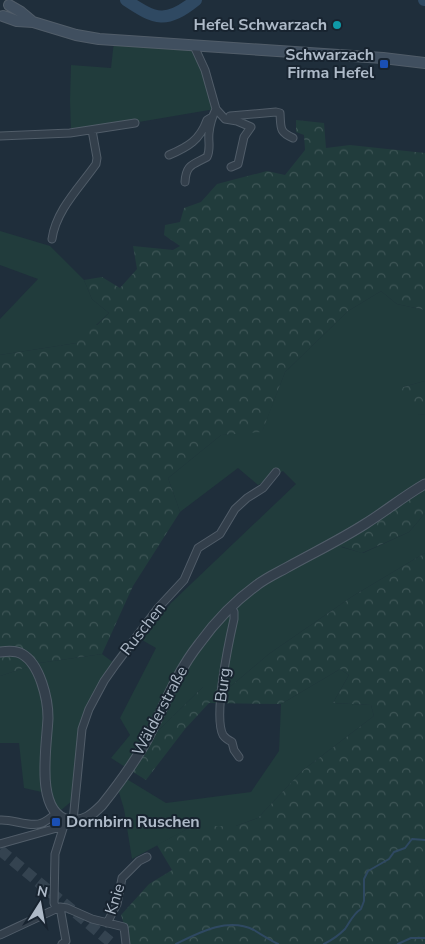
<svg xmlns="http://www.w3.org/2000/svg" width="425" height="944" font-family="'Nunito Sans',sans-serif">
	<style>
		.green { fill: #213c3c }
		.forest { fill: url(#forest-crowns) }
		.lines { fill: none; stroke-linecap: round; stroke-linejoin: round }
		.stream { stroke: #2f4962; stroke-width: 2 }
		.river { stroke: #2f4962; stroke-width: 12 }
		.primary-tunnel { stroke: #344350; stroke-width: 11; stroke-dasharray: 11 5.5; stroke-linecap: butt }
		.minor-casing { stroke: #515d69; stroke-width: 9 }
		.tertiary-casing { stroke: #515d69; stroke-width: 11 }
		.secondary-casing { stroke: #515d69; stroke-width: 12 }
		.minor { stroke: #333f4b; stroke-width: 7 }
		.tertiary { stroke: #333f4b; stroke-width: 9 }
		.secondary { stroke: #404f5f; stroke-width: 10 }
		.culture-dot { fill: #0f9aa8; stroke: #182430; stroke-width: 2 }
		.transit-dot { fill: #1a4fb4; stroke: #182430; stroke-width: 2 }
		.labels { text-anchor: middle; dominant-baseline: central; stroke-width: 4; stroke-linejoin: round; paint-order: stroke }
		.poi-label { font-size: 16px; font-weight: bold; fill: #aebac8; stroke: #182430; text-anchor: end }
		.street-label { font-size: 16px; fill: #aebac8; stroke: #182430 }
	</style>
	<defs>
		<pattern id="forest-crowns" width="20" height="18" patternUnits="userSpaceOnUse" patternTransform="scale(1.25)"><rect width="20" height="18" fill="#213c3c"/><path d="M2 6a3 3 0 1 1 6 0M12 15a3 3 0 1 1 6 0" fill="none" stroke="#3f5657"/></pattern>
	</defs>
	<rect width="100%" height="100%" fill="#1f2e3b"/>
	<path class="green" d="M114,41L194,46L215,109L92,130L71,131L70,100L71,65L111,68Z
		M0,231L50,246L84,280L92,299L109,313L77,343L0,355V319L38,279L0,265Z
		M381,291L397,304L425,310V381L403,387L419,415L425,414V488L341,547L363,553L409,532L425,513V553L353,596L269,654L230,687H203L159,730L133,772L111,758L130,735L120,718L156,648L142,640L171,603L296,484L283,471L258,485L238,468L180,512L168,478L221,435L262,431L285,372L348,311Z
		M102,654L114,663L87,708L73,800L60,811L46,793L24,788L19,743H0V676L39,663Z
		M340,669L349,675L333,703L371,705L374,716L302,771L258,818L236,826H193L132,859L124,809L118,789L125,778L166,803L251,792L279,751L281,704Z
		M414,857L425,858V892Z"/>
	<path class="forest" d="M296,120L324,123L326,148L350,145L425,153V310L397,304L381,291L348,311L285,372L262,432L221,435L168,478L180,512L133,586L102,654L39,663L0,676V355L77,343L73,325H97L109,313L92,299L84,280L102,277L120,288L137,269L133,246L173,250L180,246L164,235L165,225L180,222L184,208L201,202L217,184L267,171L285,175L305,150L304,135L296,132Z
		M425,381V414L419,415L398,401L403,387Z
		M425,488V513L409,532L362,553L340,546L353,534Z
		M425,553V858H415L425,892V944H130L121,915L149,884L172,870L157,845L193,826H236L258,818L302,771L374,716L371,705L333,703L349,675L340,669L281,704L209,703L185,729L146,780L133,772L159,730L203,687H230L269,654L353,596Z"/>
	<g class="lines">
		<path class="stream" d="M176,944C200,932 228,917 254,930C262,935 270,940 278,944
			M324,944C332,940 338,936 345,929C350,922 353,914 361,909L364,901V879L368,871L389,859L394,852L405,848L412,839L425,840
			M398,944L411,938H425"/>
		<path class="river" d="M126,0C156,20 166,24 196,0
			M424,0H425"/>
		<path class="primary-tunnel" d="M0,850L113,944"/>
		<defs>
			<path id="minor" d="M194,46L205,70L216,109L225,119L237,121L251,127L244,137L238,164L231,167
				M230,116L276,112L280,113C281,128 279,132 293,138
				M0,136L70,133L135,123
				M169,155C188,147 200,140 207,120L212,117
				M185,182C186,164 193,165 207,157C211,149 208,142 209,133C210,124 212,117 216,109
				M52,239C56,210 80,187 96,164L97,158L92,130
				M231,607L234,612V619C229,641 213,716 223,735C225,738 228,740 232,742L234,750L239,757
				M0,820C13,819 31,828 42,823C47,821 51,817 56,814
				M73,821L82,729L89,709L104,681L116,664L158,608L184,580L198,548L220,534L235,509L247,498L263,488L276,472
				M0,844L64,826
				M60,907L66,941L62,944
				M56,908L54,903L55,854L66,819
				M107,923L117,904L122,878L139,861L147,857
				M0,935L60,907L67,908L92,919L124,927L126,944"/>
			<path id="tertiary" d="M0,652C7,651 16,650 22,654C40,664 48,699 48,718C47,745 34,813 69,820C83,823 93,814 102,805C118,785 134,763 147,740C164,707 176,673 199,644C215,622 235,601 257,585C266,578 277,573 286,568C313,553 340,540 365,524C386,511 404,496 425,484"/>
			<path id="secondary" d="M9,5L21,12L33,22
				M3,16L17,21L33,22L76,35L99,39L383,58L425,63"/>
		</defs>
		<use href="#minor" class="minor-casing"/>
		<use href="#tertiary" class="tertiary-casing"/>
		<use href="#secondary" class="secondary-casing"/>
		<use href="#minor" class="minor"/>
		<use href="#tertiary" class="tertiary"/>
		<use href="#secondary" class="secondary"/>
	</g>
	<circle class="culture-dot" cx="337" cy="25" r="5"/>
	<g class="transit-dot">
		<rect x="379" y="59" width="10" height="10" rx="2.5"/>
		<rect x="51" y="817" width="10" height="10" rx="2.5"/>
	</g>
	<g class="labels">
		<g class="poi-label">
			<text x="327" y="25">Hefel Schwarzach</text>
			<text x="374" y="55">Schwarzach<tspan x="374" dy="18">Firma Hefel</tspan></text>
			<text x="66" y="822" text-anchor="start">Dornbirn Ruschen</text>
		</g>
		<g class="street-label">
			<text transform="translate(143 629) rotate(-52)">Ruschen</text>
			<text transform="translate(223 685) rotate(-83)">Burg</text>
			<text transform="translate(160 711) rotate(-62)">Wälderstraße</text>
			<text transform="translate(115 899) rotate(-72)">Knie</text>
		</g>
	</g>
	<g transform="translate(40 904) rotate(11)" stroke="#182430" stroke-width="4" paint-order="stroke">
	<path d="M0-4L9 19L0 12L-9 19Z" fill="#aebac8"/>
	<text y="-8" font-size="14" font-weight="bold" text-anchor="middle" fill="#aebac8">N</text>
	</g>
</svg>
